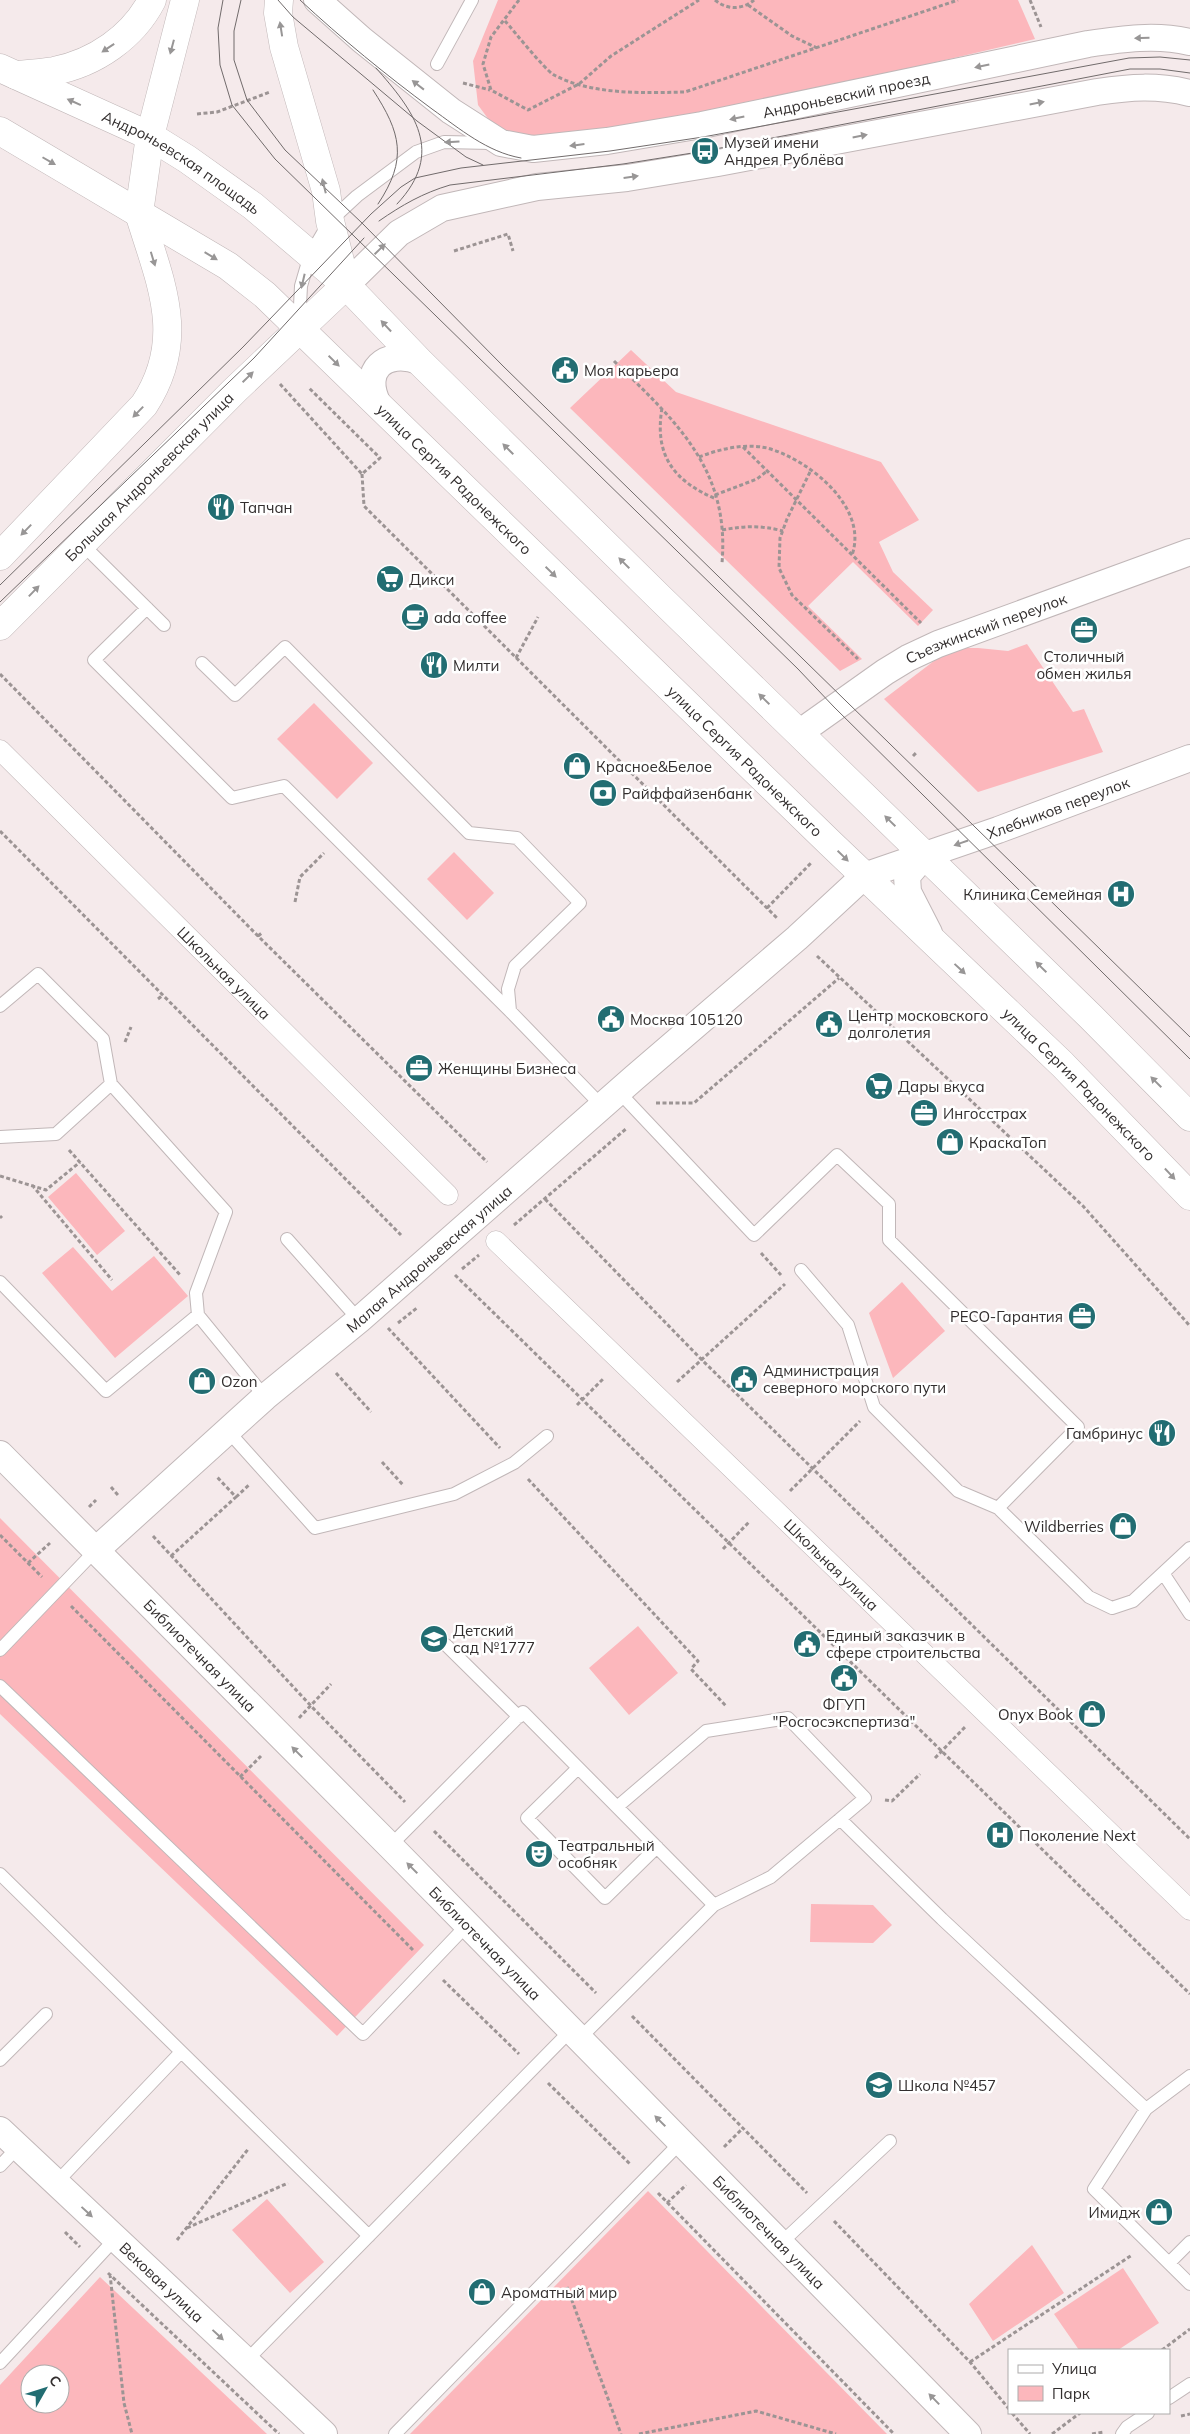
<svg xmlns="http://www.w3.org/2000/svg" width="1190" height="2434" font-family="Mulish,sans-serif">
	<style>
		.green { fill: #fcb7bc; fill-rule: evenodd }
		.lines { fill: none; stroke-linecap: round; stroke-linejoin: round }
		.service-casing { stroke: #c1b7b8; stroke-width: 14 }
		.pedestrian-casing { stroke: #c1b7b8; stroke-width: 21 }
		.minor-casing { stroke: #c1b7b8; stroke-width: 28 }
		.tertiary-casing { stroke: #c1b7b8; stroke-width: 29 }
		.secondary-casing { stroke: #c1b7b8; stroke-width: 29 }
		.path { stroke: #9c9494; stroke-width: 3; stroke-dasharray: 4 2.5; stroke-linecap: butt }
		.service { stroke: #fff; stroke-width: 12 }
		.pedestrian { stroke: #fff; stroke-width: 20 }
		.minor { stroke: #fff; stroke-width: 26 }
		.tertiary { stroke: #fff; stroke-width: 28 }
		.secondary { stroke: #fff; stroke-width: 28 }
		.tram { stroke: #716b6b; stroke-width: 1 }
		.oneway { fill: #989696 }
		.labels { text-anchor: middle; dominant-baseline: central; stroke-width: 5; stroke-linejoin: round; paint-order: stroke }
		.street-label { font-size: 15px; fill: #322e2e; stroke: #fff }
		.poi-label { font-size: 15px; fill: #322e2e; stroke: #fff; text-anchor: start }
	</style>
	<rect width="100%" height="100%" fill="#f5eaeb"/>
	<path class="green" d="M498,0H1018L1035,39L731,110L534,139L514,135L492,124L478,105L473,61Z
		M631,350L676,392L881,462L919,520L879,542L893,572L933,610L918,626L853,562L808,606L862,659L840,671L570,408Z
		M1027,644L1073,712L1084,709L1103,752L978,792L884,699L951,648H978L1008,651Z
		M314,703L373,763L337,799L277,739Z
		M454,852L494,893L467,920L427,879Z
		M76,1173L125,1231L97,1255L48,1197Z
		M73,1247L112,1291L154,1256L188,1296L115,1358L42,1273Z
		M902,1282L945,1331L893,1378L869,1313Z
		M0,1518L424,1945L337,2036L0,1714Z
		M638,1626L678,1673L629,1715L589,1668Z
		M811,1904L873,1905L892,1925L873,1943L810,1942Z
		M648,2191L887,2434H410Z
		M267,2199L324,2262L290,2293L232,2230Z
		M1032,2245L1064,2293L993,2341L969,2304Z
		M1123,2268L1159,2323L1118,2350H1079L1054,2314Z
		M100,2277L267,2434H0V2385ZM30,2374H60V2404H30Z"/>
	<g class="lines">
		<defs>
			<path id="service" d="M437,64L472,0
				M299,325L301,286L310,255L330,221L357,196L416,152L444,142L491,143
				M81,543L164,625
				M147,608L94,660L232,798L284,786L510,1011
				M202,663L235,695L285,647L469,833L517,838L580,903L515,966L508,989L510,1011L602,1106
				M0,1006L38,974L103,1039L111,1084
				M618,1091L754,1235L837,1155L889,1204V1240L1078,1427L998,1508
				M0,1137L56,1134L111,1084L226,1212L196,1293L198,1315L265,1397
				M287,1239L359,1320
				M801,1270L848,1325L874,1407L958,1491L998,1508L1089,1597L1112,1608L1133,1601L1190,1548
				M0,1282L106,1391L198,1315
				M228,1431L315,1528L454,1494L514,1463L547,1436
				M1163,1573L1190,1614
				M446,1645L519,1717
				M0,1650L95,1551
				M0,1686L363,2034L467,1925
				M578,1768L527,1818L605,1898L657,1847
				M840,1819L942,1919L1146,2109
				M390,1846L523,1712L617,1807
				M0,1874L369,2236
				M579,2039L714,1905L771,1877L865,1798L788,1718L706,1731L617,1807L714,1905
				M0,2060L46,2014
				M1190,2076L1146,2109L1094,2189L1190,2284
				M0,2166L18,2147
				M56,2183L181,2052
				M781,2243L890,2141
				M1169,2263L1190,2242
				M246,2361L571,2030
				M0,2363L115,2239
				M1169,2398L1190,2384
				M395,2434L681,2142
				M1122,2434L1127,2427L1148,2413"/>
			<g id="pedestrian">
				<path id="s1" d="M0,750L448,1195"/>
				<path id="s2" d="M496,1241L1190,1910"/>
			</g>
			<g id="minor">
				<path id="s3" d="M317,0L362,40L451,111L501,143L533,149L607,141L702,125L1088,44C1122,39 1156,34 1190,42"/>
				<path d="M346,285L399,233L442,208L537,187L627,178L718,163L1097,92C1131,87 1156,85 1190,93"/>
				<path d="M378,404C361,370 385,349 419,361"/>
				<path id="s4" d="M799,733L885,672L908,658L938,644L1190,552"/>
				<path d="M925,855L907,876L908,892L929,933"/>
				<path id="s5" d="M0,1454L390,1846L968,2434"/>
				<path id="s6" d="M95,1551L265,1397L359,1320L634,1078L797,938L864,876L998,830L1190,758"/>
				<path id="s7" d="M0,2130L324,2434"/>
			</g>
			<g id="tertiary">
				<path d="M0,556L144,405C188,338 160,282 139,213"/>
				<path id="s8" d="M0,626L235,390L346,285"/>
			</g>
			<g id="secondary">
				<path d="M279,0L278,13L284,47L326,191L330,221L346,285"/>
				<path id="s9" d="M0,68L150,136L187,159L253,206L346,285L419,361L659,597L1091,1017L1190,1117"/>
				<path d="M16,75C28,74 42,73 54,71C95,63 133,37 152,0"/>
				<path id="s10" d="M0,131L228,266L265,295L830,843L1062,1064L1190,1196"/>
				<path d="M139,213L150,136L185,0"/>
			</g>
		</defs>
		<use href="#service" class="service-casing"/>
		<use href="#pedestrian" class="pedestrian-casing"/>
		<use href="#minor" class="minor-casing"/>
		<use href="#tertiary" class="tertiary-casing"/>
		<use href="#secondary" class="secondary-casing"/>
		<path class="path" d="M519,0L491,37L483,64L491,90L528,110L579,84L611,56L699,0
			M715,0C727,10 742,10 754,0
			M1030,0L1041,27
			M748,5L792,36L817,48
			M505,21C515,32 544,69 554,75C592,95 643,93 685,92L958,0
			M463,83L490,90
			M197,114L217,112L270,92
			M454,251L508,234L513,251
			M614,361C675,421 730,468 722,563
			M280,384L362,474L380,458L308,387
			M662,408C654,456 674,481 716,499
			M743,447L921,623
			M699,457C720,449 744,443 767,448C808,459 869,507 852,555
			M810,472L787,519L780,538L779,568L792,595L858,659
			M362,474L364,506L778,919
			M715,495L757,479L767,471
			M722,530C744,526 761,525 783,531
			M516,658L538,617
			M0,674L258,936L487,1162
			M913,756L917,752
			M0,831L401,1235
			M295,902L300,877L324,853
			M767,908L811,863
			M258,936L263,932
			M817,956L1083,1206L1190,1326
			M158,999L163,995
			M125,1042L131,1027
			M656,1103H694L839,978
			M69,1150L181,1276
			M0,1176L46,1190L80,1162
			M32,1185L112,1280
			M545,1199L701,1359L1190,1839
			M0,1216L2,1218
			M514,1225L627,1128
			M761,1253L781,1275
			M462,1269L479,1255
			M455,1275L1190,1994
			M398,1323L418,1307
			M388,1328L500,1448
			M336,1373L371,1412
			M677,1382L785,1284
			M577,1405L604,1378
			M382,1462L404,1486
			M528,1479L698,1661L691,1669L726,1706
			M111,1487L118,1495
			M790,1491L860,1421
			M236,1497L250,1484
			M89,1507L96,1500
			M0,1535L42,1577
			M153,1536L311,1706L405,1802
			M723,1549L750,1521
			M171,1556L236,1497L216,1476
			M28,1563L50,1543
			M71,1606L414,1951
			M299,1718L331,1684
			M935,1758L966,1726
			M240,1777L261,1756
			M885,1800L892,1801L920,1774
			M434,1831L596,1993
			M443,1980L519,2054
			M632,2016L807,2193
			M548,2083L631,2165
			M724,2147L743,2128
			M658,2193L894,2434
			M667,2203L686,2185
			M834,2221L970,2362L1009,2409
			M187,2228L288,2183
			M65,2232L80,2247
			M177,2240L249,2148
			M108,2273L279,2434
			M110,2274L124,2403L132,2434
			M567,2287L621,2434
			M1162,2350L1190,2329
			M970,2362L1132,2255
			M1012,2413L1030,2434
			M1181,2416L1190,2414
			M639,2434L756,2411L836,2434
			M1052,2434L1080,2413
			M1092,2434L1104,2432"/>
		<use href="#service" class="service"/>
		<use href="#pedestrian" class="pedestrian"/>
		<use href="#minor" class="minor"/>
		<use href="#tertiary" class="tertiary"/>
		<use href="#secondary" class="secondary"/>
		<path class="tram" d="M223,0L218,28L220,65L232,105L275,159L798,669L834,707L1190,1059
			M241,0L234,31V60L247,100L285,150L362,223L503,366L1190,1037
			M278,0L293,17L417,121L466,157L483,165
			M300,0C342,39 386,75 432,109C460,129 487,152 521,158
			M376,68C414,111 446,152 397,204
			M373,90C401,133 408,159 378,204
			M379,221C402,205 423,193 450,185L623,164L705,151L1130,69H1160L1190,73
			M0,585L243,347L371,214L401,187L415,178L461,168L610,151L703,137L1129,58L1160,57L1190,60
			M0,602L254,358L364,238"/>
	</g>
	<defs><path id="oneway-solid" d="M-6-.8H1V-3.2L6.5 0L1 3.2V.8H-6Z" transform="scale(1.25)"/></defs>
	<g class="oneway">
		<use href="#oneway-solid" transform="translate(281 29) rotate(-99)"/>
		<use href="#oneway-solid" transform="translate(1142 38) rotate(178)"/>
		<use href="#oneway-solid" transform="translate(172 47) rotate(105)"/>
		<use href="#oneway-solid" transform="translate(108 48) rotate(146)"/>
		<use href="#oneway-solid" transform="translate(982 66) rotate(168)"/>
		<use href="#oneway-solid" transform="translate(418 85) rotate(-142)"/>
		<use href="#oneway-solid" transform="translate(74 102) rotate(-156)"/>
		<use href="#oneway-solid" transform="translate(1037 103) rotate(-11)"/>
		<use href="#oneway-solid" transform="translate(737 118) rotate(168)"/>
		<use href="#oneway-solid" transform="translate(860 136) rotate(-11)"/>
		<use href="#oneway-solid" transform="translate(452 142) rotate(176)"/>
		<use href="#oneway-solid" transform="translate(577 145) rotate(173)"/>
		<use href="#oneway-solid" transform="translate(49 161) rotate(30)"/>
		<use href="#oneway-solid" transform="translate(631 177) rotate(-8)"/>
		<use href="#oneway-solid" transform="translate(324 186) rotate(-104)"/>
		<use href="#oneway-solid" transform="translate(380 249) rotate(-44)"/>
		<use href="#oneway-solid" transform="translate(211 256) rotate(31)"/>
		<use href="#oneway-solid" transform="translate(153 259) rotate(73)"/>
		<use href="#oneway-solid" transform="translate(303 281) rotate(103)"/>
		<use href="#oneway-solid" transform="translate(386 326) rotate(-133)"/>
		<use href="#oneway-solid" transform="translate(334 361) rotate(44)"/>
		<use href="#oneway-solid" transform="translate(248 377) rotate(-44)"/>
		<use href="#oneway-solid" transform="translate(138 412) rotate(134)"/>
		<use href="#oneway-solid" transform="translate(508 449) rotate(-135)"/>
		<use href="#oneway-solid" transform="translate(26 530) rotate(134)"/>
		<use href="#oneway-solid" transform="translate(624 563) rotate(-135)"/>
		<use href="#oneway-solid" transform="translate(551 572) rotate(44)"/>
		<use href="#oneway-solid" transform="translate(34 591) rotate(-46)"/>
		<use href="#oneway-solid" transform="translate(764 699) rotate(-136)"/>
		<use href="#oneway-solid" transform="translate(890 821) rotate(-136)"/>
		<use href="#oneway-solid" transform="translate(961 843) rotate(161)"/>
		<use href="#oneway-solid" transform="translate(843 856) rotate(44)"/>
		<use href="#oneway-solid" transform="translate(1041 967) rotate(-136)"/>
		<use href="#oneway-solid" transform="translate(960 969) rotate(43)"/>
		<use href="#oneway-solid" transform="translate(1156 1082) rotate(-135)"/>
		<use href="#oneway-solid" transform="translate(1170 1174) rotate(47)"/>
		<use href="#oneway-solid" transform="translate(297 1752) rotate(-135)"/>
		<use href="#oneway-solid" transform="translate(412 1868) rotate(-135)"/>
		<use href="#oneway-solid" transform="translate(660 2121) rotate(-135)"/>
		<use href="#oneway-solid" transform="translate(87 2212) rotate(43)"/>
		<use href="#oneway-solid" transform="translate(218 2335) rotate(43)"/>
		<use href="#oneway-solid" transform="translate(934 2399) rotate(-134)"/>
	</g>
	<defs>
		<symbol id="bus-disc" viewBox="-11 -11 22 22"><circle r="9.5" fill="#226d72" stroke="#fff"/><path d="M-5-6H5V4H4V6H2V4H-2V6H-4V4H-5ZM-3.5-4V0h7V-4ZM-3.5 1.2v1.5H-2V1.2ZM2 1.2v1.5H3.5V1.2Z" fill="#fff"/></symbol>
		<symbol id="civic-disc" viewBox="-11 -11 22 22"><circle r="9.5" fill="#226d72" stroke="#fff"/><path d="M-.6-6.5H3V-4.5H.6V-3L4-1V1h2V6H-6V1h2V-1L-.6-3ZM-1.2 2.5V6h2.4V2.5Z" fill="#fff"/></symbol>
		<symbol id="restaurant-disc" viewBox="-11 -11 22 22"><circle r="9.5" fill="#226d72" stroke="#fff"/><path d="M-5-6h1v4h1v-4h1v4h1v-4h1v5L-1.5 .5V6h-2V.5L-5-1ZM5-6V6H3V1.5H1.5Q1.5-4 5-6Z" fill="#fff"/></symbol>
		<symbol id="supermarket-disc" viewBox="-11 -11 22 22"><circle r="9.5" fill="#226d72" stroke="#fff"/><path d="M-6-5.5h2.5l.6 2H6L4.5 2H-2.5L-4.4-4H-6ZM-1.5 3.2a1.3 1.3 0 1 0 .1 0ZM3 3.2a1.3 1.3 0 1 0 .1 0Z" fill="#fff"/></symbol>
		<symbol id="cafe-disc" viewBox="-11 -11 22 22"><circle r="9.5" fill="#226d72" stroke="#fff"/><path d="M-5.5-4.5H6V0H3Q3 3.5 0 3.5H-2.5Q-5.5 3.5-5.5 0ZM3-3.2v2h1.7v-2ZM-6 4.5H4V6H-6Z" fill="#fff"/></symbol>
		<symbol id="office-disc" viewBox="-11 -11 22 22"><circle r="9.5" fill="#226d72" stroke="#fff"/><path d="M-6-3h4V-5.5h4V-3h4V5H-6ZM-1-4.5V-3h2v-1.5ZM-6 0V1H6V0Z" fill="#fff"/></symbol>
		<symbol id="shop-disc" viewBox="-11 -11 22 22"><circle r="9.5" fill="#226d72" stroke="#fff"/><path d="M-5-2.5h2.3a2.7 3.5 0 0 1 5.4 0H5L5.5 6h-11ZM-1.5-2.5h3a1.5 2.3 0 0 0-3 0Z" fill="#fff"/></symbol>
		<symbol id="bank-disc" viewBox="-11 -11 22 22"><circle r="9.5" fill="#226d72" stroke="#fff"/><path d="M-6-4H6V4H-6ZM0-2.3a2.3 2.3 0 1 0 0 4.6a2.3 2.3 0 1 0 0-4.6Z" fill="#fff"/></symbol>
		<symbol id="hospital-disc" viewBox="-11 -11 22 22"><circle r="9.5" fill="#226d72" stroke="#fff"/><path d="M-5-5h3v3.5h4V-5h3V5h-3V1.5h-4V5h-3Z" fill="#fff"/></symbol>
		<symbol id="school-disc" viewBox="-11 -11 22 22"><circle r="9.5" fill="#226d72" stroke="#fff"/><path d="M0-5L7-2L0 1L-7-2ZM-4 1L0 2.5L4 1V4Q0 6-4 4Z" fill="#fff"/></symbol>
		<symbol id="theatre-disc" viewBox="-11 -11 22 22"><circle r="9.5" fill="#226d72" stroke="#fff"/><path d="M-5-5.5Q0-4 5-5.5V0Q5 5 0 6Q-5 5-5 0ZM-3.3-2.5H-1v1.5H-3.3ZM1-2.5H3.3v1.5H1ZM-2.8 1Q0 5.5 2.8 1Z" fill="#fff"/></symbol>
	</defs>
	<g fill-rule="evenodd">
		<use href="#bus-disc" x="689" y="135" width="32" height="32"/>
		<use href="#civic-disc" x="549" y="354" width="32" height="32"/>
		<use href="#restaurant-disc" x="205" y="491" width="32" height="32"/>
		<use href="#supermarket-disc" x="374" y="563" width="32" height="32"/>
		<use href="#cafe-disc" x="399" y="601" width="32" height="32"/>
		<use href="#office-disc" x="1068" y="614" width="32" height="32"/>
		<use href="#restaurant-disc" x="418" y="649" width="32" height="32"/>
		<use href="#shop-disc" x="561" y="750" width="32" height="32"/>
		<use href="#bank-disc" x="587" y="777" width="32" height="32"/>
		<use href="#hospital-disc" x="1105" y="878" width="32" height="32"/>
		<use href="#civic-disc" x="595" y="1003" width="32" height="32"/>
		<use href="#civic-disc" x="813" y="1008" width="32" height="32"/>
		<use href="#office-disc" x="403" y="1052" width="32" height="32"/>
		<use href="#supermarket-disc" x="863" y="1070" width="32" height="32"/>
		<use href="#office-disc" x="908" y="1097" width="32" height="32"/>
		<use href="#shop-disc" x="934" y="1126" width="32" height="32"/>
		<use href="#office-disc" x="1066" y="1300" width="32" height="32"/>
		<use href="#civic-disc" x="728" y="1363" width="32" height="32"/>
		<use href="#shop-disc" x="186" y="1365" width="32" height="32"/>
		<use href="#restaurant-disc" x="1146" y="1417" width="32" height="32"/>
		<use href="#shop-disc" x="1107" y="1510" width="32" height="32"/>
		<use href="#school-disc" x="418" y="1623" width="32" height="32"/>
		<use href="#civic-disc" x="791" y="1628" width="32" height="32"/>
		<use href="#civic-disc" x="828" y="1662" width="32" height="32"/>
		<use href="#shop-disc" x="1076" y="1698" width="32" height="32"/>
		<use href="#hospital-disc" x="984" y="1819" width="32" height="32"/>
		<use href="#theatre-disc" x="523" y="1838" width="32" height="32"/>
		<use href="#school-disc" x="863" y="2069" width="32" height="32"/>
		<use href="#shop-disc" x="1143" y="2196" width="32" height="32"/>
		<use href="#shop-disc" x="466" y="2276" width="32" height="32"/>
	</g>
	<g class="labels">
		<g class="street-label">
			<text stroke="none"><textPath href="#s3" startOffset="584">Андроньевский проезд</textPath></text>
			<text stroke="none"><textPath href="#s9" startOffset="205">Андроньевская площадь</textPath></text>
			<text stroke="none"><textPath href="#s8" startOffset="211">Большая Андроньевская улица</textPath></text>
			<text stroke="none"><textPath href="#s10" startOffset="576">улица Сергия Радонежского</textPath></text>
			<text stroke="none"><textPath href="#s4" startOffset="216">Съезжинский переулок</textPath></text>
			<text stroke="none"><textPath href="#s10" startOffset="981">улица Сергия Радонежского</textPath></text>
			<text stroke="none"><textPath href="#s6" startOffset="1229">Хлебников переулок</textPath></text>
			<text stroke="none"><textPath href="#s1" startOffset="316">Школьная улица</textPath></text>
			<text stroke="none"><textPath href="#s10" startOffset="1446">улица Сергия Радонежского</textPath></text>
			<text stroke="none"><textPath href="#s6" startOffset="444">Малая Андроньевская улица</textPath></text>
			<text stroke="none"><textPath href="#s2" startOffset="466">Школьная улица</textPath></text>
			<text stroke="none"><textPath href="#s5" startOffset="284">Библиотечная улица</textPath></text>
			<text stroke="none"><textPath href="#s5" startOffset="689">Библиотечная улица</textPath></text>
			<text stroke="none"><textPath href="#s5" startOffset="1094">Библиотечная улица</textPath></text>
			<text stroke="none"><textPath href="#s7" startOffset="222">Вековая улица</textPath></text>
		</g>
		<g class="poi-label">
			<text x="724" y="142">Музей имени<tspan x="724" dy="17">Андрея Рублёва</tspan></text>
			<text x="584" y="370">Моя карьера</text>
			<text x="240" y="507">Тапчан</text>
			<text x="409" y="579">Дикси</text>
			<text x="434" y="617">ada coffee</text>
			<text x="1084" y="656" text-anchor="middle">Столичный<tspan x="1084" dy="17">обмен жилья</tspan></text>
			<text x="453" y="665">Милти</text>
			<text x="596" y="766">Красное&amp;Белое</text>
			<text x="622" y="793">Райффайзенбанк</text>
			<text x="1102" y="894" text-anchor="end">Клиника Семейная</text>
			<text x="848" y="1015">Центр московского<tspan x="848" dy="17">долголетия</tspan></text>
			<text x="630" y="1019">Москва 105120</text>
			<text x="438" y="1068">Женщины Бизнеса</text>
			<text x="898" y="1086">Дары вкуса</text>
			<text x="943" y="1113">Ингосстрах</text>
			<text x="969" y="1142">КраскаТоп</text>
			<text x="1063" y="1316" text-anchor="end">РЕСО-Гарантия</text>
			<text x="763" y="1370">Администрация<tspan x="763" dy="17">северного морского пути</tspan></text>
			<text x="221" y="1381">Ozon</text>
			<text x="1143" y="1433" text-anchor="end">Гамбринус</text>
			<text x="1104" y="1526" text-anchor="end">Wildberries</text>
			<text x="453" y="1630">Детский<tspan x="453" dy="17">сад №1777</tspan></text>
			<text x="826" y="1635">Единый заказчик в<tspan x="826" dy="17">сфере строительства</tspan></text>
			<text x="844" y="1704" text-anchor="middle">ФГУП<tspan x="844" dy="17">"Росгосэкспертиза"</tspan></text>
			<text x="1073" y="1714" text-anchor="end">Onyx Book</text>
			<text x="1019" y="1835">Поколение Next</text>
			<text x="558" y="1845">Театральный<tspan x="558" dy="17">особняк</tspan></text>
			<text x="898" y="2085">Школа №457</text>
			<text x="1140" y="2212" text-anchor="end">Имидж</text>
			<text x="501" y="2292">Ароматный мир</text>
		</g>
	</g>
	<rect x="1008" y="2349" width="162" height="65" fill="#ffffff" stroke="#adabab"/>
	<rect x="1018" y="2365" width="25" height="8" fill="#ffffff" stroke="#adabab"/>
	<text x="1052" y="2374" font-size="15" fill="#322e2e">Улица</text>
	<rect x="1018" y="2386" width="25" height="15" fill="#fcb7bc" stroke="#adabab"/>
	<text x="1052" y="2399" font-size="15" fill="#322e2e">Парк</text>
	<g transform="translate(45 2389) rotate(51)"><circle r="24" fill="#ffffff" stroke="#adabab"/>
	<path d="M0-4L9 19L0 12L-9 19Z" fill="#226d72"/>
	<text y="-8" font-size="14" font-weight="bold" text-anchor="middle" fill="#322e2e">С</text>
	</g>
</svg>
